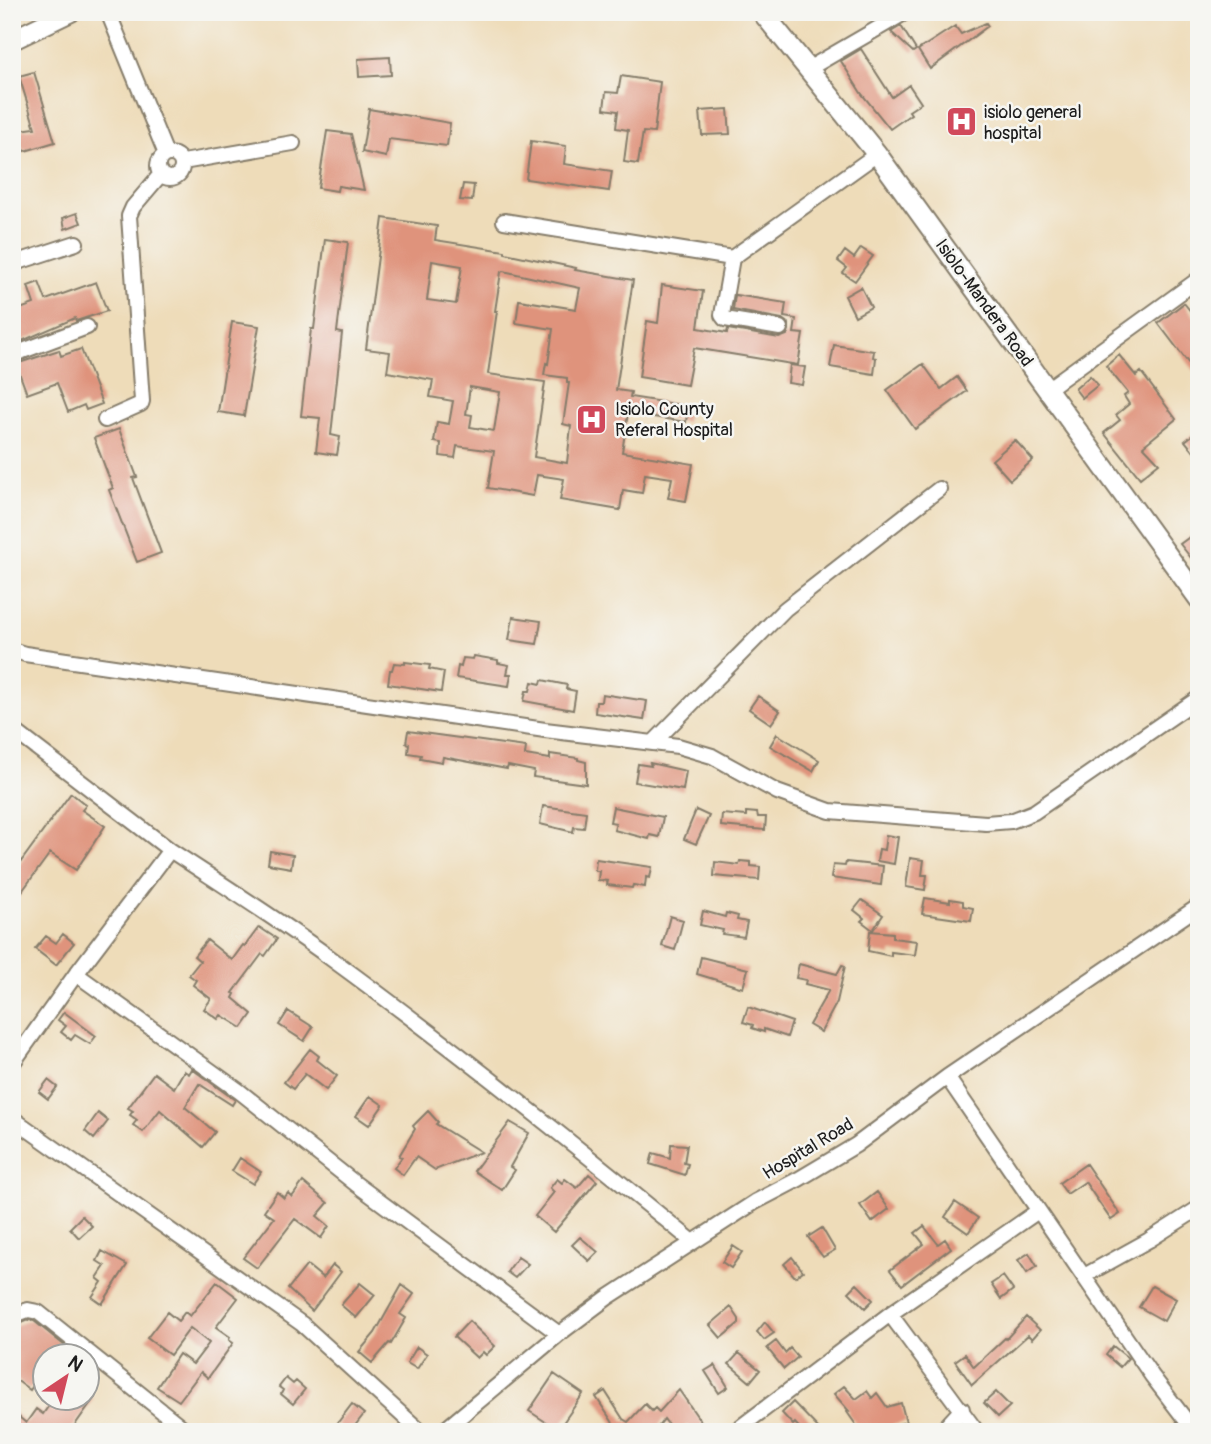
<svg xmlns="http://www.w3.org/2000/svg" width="1211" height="1444" font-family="Pangolin,sans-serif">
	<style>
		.building { fill: #df937b; fill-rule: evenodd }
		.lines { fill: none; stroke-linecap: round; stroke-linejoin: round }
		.minor-casing { stroke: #857c6a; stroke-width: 18 }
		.highway-casing { stroke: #857c6a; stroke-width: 23 }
		.minor { stroke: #fff; stroke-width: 14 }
		.highway { stroke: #fff; stroke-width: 19 }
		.labels { text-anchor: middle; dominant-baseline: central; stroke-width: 5; stroke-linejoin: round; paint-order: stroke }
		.poi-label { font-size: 18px; fill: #1c1c1c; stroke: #f6f6f2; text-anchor: start }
		.street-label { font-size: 18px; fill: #1c1c1c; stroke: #f6f6f2 }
	</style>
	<rect width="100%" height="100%" fill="#f6f6f2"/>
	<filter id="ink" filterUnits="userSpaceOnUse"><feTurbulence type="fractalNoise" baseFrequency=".0143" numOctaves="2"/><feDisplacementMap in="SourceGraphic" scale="14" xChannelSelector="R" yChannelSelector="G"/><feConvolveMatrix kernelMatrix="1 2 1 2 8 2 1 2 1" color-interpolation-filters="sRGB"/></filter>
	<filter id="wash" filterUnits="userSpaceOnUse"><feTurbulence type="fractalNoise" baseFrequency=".00686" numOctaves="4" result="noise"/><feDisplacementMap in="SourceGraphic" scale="28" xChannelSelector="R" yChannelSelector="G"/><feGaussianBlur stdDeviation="1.57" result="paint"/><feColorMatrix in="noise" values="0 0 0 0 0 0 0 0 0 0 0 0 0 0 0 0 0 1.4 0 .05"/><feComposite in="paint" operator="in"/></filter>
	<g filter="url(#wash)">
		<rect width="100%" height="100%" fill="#eedcb9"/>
		<g id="blocks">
			<path class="building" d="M986,23L988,26L930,69L918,50L955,26L961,34Z
				M901,26L916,50L913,52L891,32Z
				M861,49L892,97L909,85L921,103L909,111L911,114L890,129L861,93L841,61Z
				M390,57L391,75L359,77L358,59Z
				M34,72L55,142L25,151L15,140V133L20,130L35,128L19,76Z
				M621,76L660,82L654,133L643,132L638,164L624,162L628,130L616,128L618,111L604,109L606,92L618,93Z
				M369,109L450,123L447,146L389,139L386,157L362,152Z
				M728,109L730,134L702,135L700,111Z
				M327,131L351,134L364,190L338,186L337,191L318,188Z
				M531,141L566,146L564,164L612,171L609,191L526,179Z
				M463,184L474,185L472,201L460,200Z
				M77,213L81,223L65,229L63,218Z
				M383,218L437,226L435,240L505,251V253L576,268L575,270L633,280L616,390L631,392L630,397L688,406L686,422L628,413L622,452L693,464L686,501L668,498L672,478L645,474L642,493L623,490L620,510L560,500L564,479L537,475L533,496L488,488L494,451L457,446L455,458L440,456L441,443L434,442L437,422L449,424L453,401L430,397L433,380L387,372L390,352L366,349ZM432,261L462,266L456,304L427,300ZM503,271L580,288L576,309L519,300L516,323L553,329L548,364L546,363L544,375L567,378V383H569L563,424L571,426L567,463L534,457L545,382L488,374L497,311H495L501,272ZM470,387L500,392L494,431L470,427L472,415L466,414Z
				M325,239L348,242L337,332L342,333L331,435L340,437L337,455L316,452L320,418L301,416L311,329H314Z
				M861,248L873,256L855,281L843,273L847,268L838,261L845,251L854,258Z
				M39,282L46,300L96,282L107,311L76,321L75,318L15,344L12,336V312L34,304L28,286Z
				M662,285L703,291L698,328L727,333L728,329L779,338L787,335L789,330V324L782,319L733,310L735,295L786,303L784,317L796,319L794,333L803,334L798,365L694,348L687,385L639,377L647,321L658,323Z
				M861,287L871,307L855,316L845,296Z
				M1184,303L1199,322V377L1158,323Z
				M232,322L259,326L244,416L218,412Z
				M834,345L874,351L873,357L876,358L874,374L830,367Z
				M81,349L102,404L86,410L84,405L68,412L57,383L27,394L16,364L59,350L61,356Z
				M1119,355L1136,376L1141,372L1176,419L1143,446L1159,463L1140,478L1104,433L1120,420L1116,415L1129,404L1124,396L1128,393L1106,366Z
				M923,364L941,389L957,377L967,391L915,429L887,390Z
				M790,365L805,367L802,385L788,383Z
				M1090,376L1098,385L1082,398L1075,389Z
				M119,429L137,477L133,478L161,553L137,562L109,490L113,488L94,438Z
				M1199,430V458L1185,441Z
				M1015,440L1033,460L1010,480L992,460Z
				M1199,530V568L1180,544Z
				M513,617L541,621L537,644L509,640Z
				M474,656L498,660V663L509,665L507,674H511L509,686L456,678L458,666L461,667L463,658L473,659Z
				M405,662L430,665L429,669L444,672L441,692L388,684L390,670H392L394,663L405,664Z
				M542,680L567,685L566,689L576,691L573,710L524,701L526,691H530L532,682L541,684Z
				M602,694L647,701L644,720L595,713L596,702H601Z
				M758,696L780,711L771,724L749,709Z
				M408,731L526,747L525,755L550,759V754L578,758V760L586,762V784L533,777L534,771L508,766L507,769L443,757L442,762L420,758L421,755L408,753L409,744L406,743Z
				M777,734L819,760L813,771L770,746Z
				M650,763L686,771L683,790L635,782L638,764L651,766Z
				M71,793L86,805L82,810L105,826L76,870L50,853L12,905V874Z
				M543,806L586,812L584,828L574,827L573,832L540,824Z
				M613,807L663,817L659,837L650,835L649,839L614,830L616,823L610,822Z
				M696,810L709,816L696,844L684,839Z
				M746,812L757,813L758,817H766L765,830L721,826L722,814L746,816Z
				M886,835L898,837L894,864L877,861L879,849L884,850Z
				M270,851L293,855L291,868L268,864Z
				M910,858L924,860L922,875H927L925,890L906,887Z
				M596,859L652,867L650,878L646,877L645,887L633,885L632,888L607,885L608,881L598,880L599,871H595Z
				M740,861L751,862V866L760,867L759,880L714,876L715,862L739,865Z
				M846,862L883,866L881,885L831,878L833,865L845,866Z
				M925,898L950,902V899L963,901V906L973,908L971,921L922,914Z
				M862,900L883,915L873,930L861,921L864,918L854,910Z
				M703,911L725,917L726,913L738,916L737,920L747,922L744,937L722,934L723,930L700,925Z
				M670,916L683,920L675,950L662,946Z
				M259,927L277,939L265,956L262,954L233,993L235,994L233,998L252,1014L242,1028L221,1015L218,1019L204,1009L211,999L193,985L196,980L189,975L200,961L194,956L207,940L232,960L243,945L245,946Z
				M870,931L893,933V938L917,941L915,955L891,952V956L868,951Z
				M63,934L74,943L56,965L35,949L46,936L56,943Z
				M701,957L748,969L743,988L697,974Z
				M799,964L837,974L842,965L845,966L837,1002L821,1032L809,1025L829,990L805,984L806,980L796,978Z
				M748,1007L792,1022L787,1037L764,1029V1032L752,1028L753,1025L743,1022Z
				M288,1011L313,1027L304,1041L279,1025Z
				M64,1012L96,1036L90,1044L75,1035L71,1040L61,1032L66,1026L58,1020Z
				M310,1049L319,1056L317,1060L337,1076L326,1090L305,1074L293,1089L284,1082Z
				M192,1069L235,1100L232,1105L199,1084L185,1107L215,1132L203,1147L160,1110L143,1132L133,1125L137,1120L130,1115L133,1111L128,1108L154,1073L174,1088L184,1071L189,1074Z
				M48,1080L57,1087L48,1099L39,1092Z
				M370,1096L383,1105L369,1125L356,1116Z
				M428,1111L438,1122L436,1124L481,1152L435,1170L416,1157L403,1175L394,1168L402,1157L399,1156L415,1129L413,1126Z
				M98,1113L108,1121L94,1139L85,1131Z
				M510,1122L529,1133L510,1167L515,1170L502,1190L474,1171Z
				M671,1144L687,1145L684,1163L688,1164L685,1175L650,1164L653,1153L670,1158Z
				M240,1158L261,1172L253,1184L232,1171Z
				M1086,1164L1120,1214L1111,1220L1085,1182L1067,1194L1059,1183Z
				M589,1174L597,1181L554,1232L535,1216L554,1192L550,1188L557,1179L562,1183L565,1179L577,1188Z
				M303,1182L328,1203L317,1216L329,1226L321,1238L295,1219L257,1268L243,1258L274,1218L264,1211L277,1192L284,1198L288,1193L292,1197Z
				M877,1192L889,1209L872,1222L860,1205Z
				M955,1202L978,1218L968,1233L945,1217Z
				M82,1216L92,1226L79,1238L70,1228Z
				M924,1226L938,1244L945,1239L951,1248L902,1285L890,1270L924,1244L915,1233Z
				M822,1228L835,1250L823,1257L808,1237Z
				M580,1237L598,1252L589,1261L572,1245Z
				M733,1246L742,1252L731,1268L722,1262Z
				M102,1251L127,1265L102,1304L92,1297L102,1282L97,1278L105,1266L97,1261Z
				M1029,1253L1037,1266L1027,1273L1018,1260Z
				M518,1257L528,1264L515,1278L507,1272Z
				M792,1257L803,1271L795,1277L784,1264Z
				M307,1265L323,1278L333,1265L341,1272L312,1311L288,1289Z
				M1003,1276L1013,1290L1001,1299L991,1284Z
				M217,1282L238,1298L216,1327L230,1337L229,1340L233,1343L208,1378L201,1372L179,1401L157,1387L179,1354L193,1364L209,1343L190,1328L170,1355L147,1338L167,1312L178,1321L185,1312L190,1316Z
				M360,1283L375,1295L356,1318L341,1305Z
				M857,1284L873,1300L865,1308L849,1292Z
				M402,1285L414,1294L400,1314L406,1318L391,1344L389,1343L372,1363L359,1352L375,1333Z
				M1152,1286L1176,1299L1164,1321L1139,1307Z
				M731,1307L739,1319V1323L721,1338L710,1325Z
				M1026,1317L1040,1330L1032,1339L1028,1335L972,1385L955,1361L965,1354L974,1367L1005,1338L1006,1339Z
				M29,1320L34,1321L65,1346L57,1356H46V1378L41,1375L30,1390L12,1377V1330L17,1325Z
				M469,1321L495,1346L486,1355L483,1352L477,1358L454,1337Z
				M765,1322L774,1333L764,1340L757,1332Z
				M776,1341L785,1353L790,1348L798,1357L784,1369L767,1348Z
				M1113,1346L1128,1358L1120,1367L1106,1355Z
				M417,1347L427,1354L417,1369L407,1363Z
				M739,1353L760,1370L750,1382L729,1364Z
				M715,1365L728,1387L719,1393L705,1371Z
				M554,1374L583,1394L558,1430L529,1411Z
				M286,1378L293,1384L296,1381L305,1389L293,1404L281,1394L283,1390L279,1387Z
				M844,1386L856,1399L867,1391L872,1398L877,1393L887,1407L901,1403L906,1422L886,1427L882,1432H861L847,1412L849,1411L834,1394Z
				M679,1390L708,1432H693L688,1425L680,1432H674L664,1419L654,1432H619L596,1397L605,1391L623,1419L628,1422L645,1404L652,1411L655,1408L659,1412Z
				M996,1392L1010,1406L998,1417L984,1403Z
				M54,1398H61L67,1403L70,1398H94L70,1432H12V1411L26,1423L36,1409L43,1414Z
				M793,1402L822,1432H803L795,1423L793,1425L782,1413Z
				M352,1404L364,1414L350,1432H345L336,1425Z"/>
		</g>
	</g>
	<g filter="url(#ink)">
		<use href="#blocks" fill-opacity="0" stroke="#857c6a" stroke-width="2"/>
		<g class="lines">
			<defs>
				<path id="minor" d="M108,12L166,154
					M808,69L906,12
					M158 166a12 12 0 1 1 24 0a12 12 0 1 1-24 0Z
					M183,162L293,143
					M504,221L732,258L877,154
					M732,258L722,315L725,319L780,328
					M12,264L76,243
					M12,355L87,327
					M1046,390L1199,279
					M105,420L141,404L142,401L129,216L133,207L161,174
					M12,650L25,654L545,730L678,746L712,756L777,792L830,811L986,823L1011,821L1034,812L1199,698
					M12,729L170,850
					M653,743L785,609L939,489
					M76,974L239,1091L356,1184L559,1334
					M12,1064L76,974L170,850C223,885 277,919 329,957C454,1048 574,1144 693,1242
					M947,1077L1152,1376L1195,1432
					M12,1118L302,1324L421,1432
					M1084,1276L1149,1240L1199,1208
					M890,1314L977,1432
					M12,1316L28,1310L38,1312L188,1432
					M442,1432L559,1334L607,1298L755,1202L799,1179L856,1145L947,1077L1199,906
					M734,1432L890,1314L1038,1211
					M941,1432L962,1409"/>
				<path id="highway" d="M762,12L877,154L1199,599
					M12,40L70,12"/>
			</defs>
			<use href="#minor" class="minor-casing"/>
			<use href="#highway" class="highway-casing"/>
			<use href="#minor" class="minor"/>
			<use href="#highway" class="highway"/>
		</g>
	</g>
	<defs>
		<symbol id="hospital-square" viewBox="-11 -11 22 22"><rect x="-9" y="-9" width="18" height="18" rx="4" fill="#d1495b" stroke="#f6f6f2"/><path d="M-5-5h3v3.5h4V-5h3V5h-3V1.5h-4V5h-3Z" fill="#fff"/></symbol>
	</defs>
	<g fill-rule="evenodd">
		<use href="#hospital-square" x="944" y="104" width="35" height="35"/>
		<use href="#hospital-square" x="574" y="402" width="35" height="35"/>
	</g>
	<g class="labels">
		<g class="poi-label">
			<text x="984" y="112">isiolo general<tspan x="984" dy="21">hospital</tspan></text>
			<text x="615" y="409">Isiolo County<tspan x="615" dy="21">Referal Hospital</tspan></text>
		</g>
		<g class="street-label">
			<text transform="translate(984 303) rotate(54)">Isiolo-Mandera Road</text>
			<text transform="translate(808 1149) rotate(-31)">Hospital Road</text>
		</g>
	</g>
	<rect width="1211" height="1444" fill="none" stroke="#f6f6f2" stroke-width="42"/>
	<g transform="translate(66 1377) rotate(35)"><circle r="33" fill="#f6f6f2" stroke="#9f9f9c" stroke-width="2"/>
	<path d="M0-5L12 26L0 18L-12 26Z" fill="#d1495b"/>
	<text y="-10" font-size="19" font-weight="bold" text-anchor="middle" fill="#1c1c1c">N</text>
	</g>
</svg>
